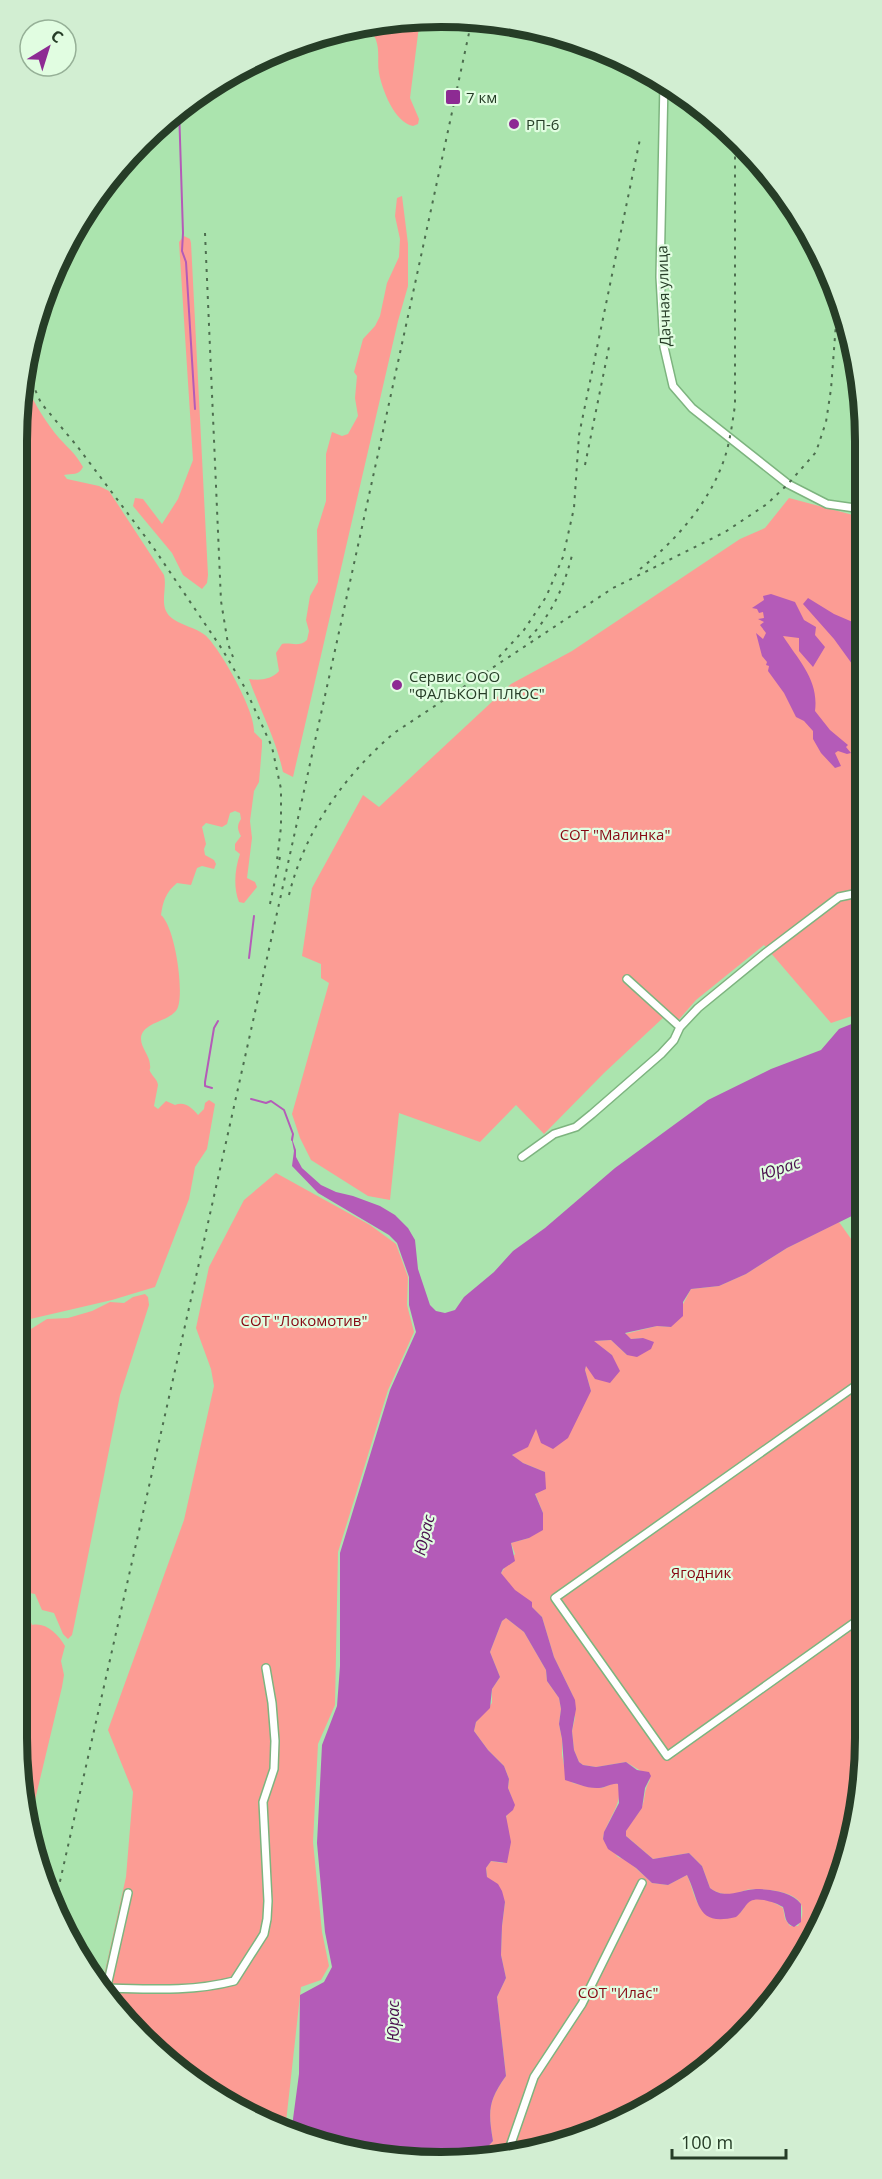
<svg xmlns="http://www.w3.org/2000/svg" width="882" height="2179" font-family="'Open Sans',sans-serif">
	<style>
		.green { fill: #fc9c94 }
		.water { fill: #b45bb8 }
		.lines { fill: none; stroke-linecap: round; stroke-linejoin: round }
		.stream { stroke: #b45bb8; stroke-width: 2 }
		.minor-casing { stroke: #7db47f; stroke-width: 10 }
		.minor { stroke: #fff; stroke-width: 7 }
		.rail { stroke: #4d6e4f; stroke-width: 2; stroke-dasharray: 3 6; stroke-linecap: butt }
		.poi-dot { fill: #8d2b93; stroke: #e1fde1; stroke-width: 2 }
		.labels { text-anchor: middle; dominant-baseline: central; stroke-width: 4.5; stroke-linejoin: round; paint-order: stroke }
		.poi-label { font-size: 15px; fill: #263d27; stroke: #e1fde1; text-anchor: start }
		.street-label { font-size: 15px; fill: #263d27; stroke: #e1fde1 }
		.park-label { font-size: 15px; fill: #860712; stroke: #e1fde1 }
		.water-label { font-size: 16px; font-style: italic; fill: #49104d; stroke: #e1fde1 }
		.rim { fill: none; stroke: #263d27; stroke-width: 8 }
	</style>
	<rect width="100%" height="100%" fill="#abe4ae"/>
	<path class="green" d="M413,17L420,18L410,98L419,119L418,124L413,126C394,122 382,89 379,73C377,62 380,51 376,40C374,34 369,30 365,25Z
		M402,196L408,244V286L398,321L293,777L283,772C276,739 260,710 249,679C260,681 272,679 279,671L276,653L282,644C291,642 298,648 307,640L309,631L306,620L310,596L318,582L317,530L326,501V454L332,432L342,436L348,434L358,416L355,398L357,376L354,372L363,339L375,326L380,316L387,283L399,257L400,239L395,216L397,198Z
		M184,236L190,239L191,243L208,575L207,583L202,589L183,575L172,553L133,506L135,498L143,499L162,524L178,499L193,460L179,242Z
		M26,386C35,404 46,423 59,438C70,450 75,453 83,467C79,476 72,473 64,475L67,479L99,486L109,491L164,575C167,587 161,600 166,611C172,624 194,626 205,635C220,648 256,712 254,732L262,740V746L259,782L254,791L250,821L252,838L247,878L255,882L257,887L244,903L239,902C233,887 235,868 240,854L235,850V844L241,836C237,829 237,825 241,819L240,813L235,811L230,813L227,824L222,827L206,823L202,827L206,844L204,849L205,855L214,860L216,864L214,869L202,866L197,868L191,885L177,883C166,892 163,901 161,915C175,927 184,990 178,1007C173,1022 141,1021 141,1039C141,1048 150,1056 150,1065C151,1071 148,1068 151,1073C154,1078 157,1079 158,1085L154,1106L158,1109L166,1101L175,1105C185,1101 192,1108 198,1115L204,1109L205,1103L209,1100L215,1104L207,1149L195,1167L189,1199L155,1287L112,1300L26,1320L17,1321L16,441Z
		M789,498L853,515H862L864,1012L831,1023L764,945L696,1000L675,1024L665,1016L604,1073L544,1134L516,1105L480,1142L399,1113L390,1200L368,1196L311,1160L300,1138L292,1114L329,983L321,978V964L302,956L312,888L363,795L379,807L511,684L572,651L740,539L765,528Z
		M276,1173L370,1225L396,1244L408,1277L407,1305L414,1332L388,1390L338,1552L335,1705L318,1744L313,1842L322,1932L329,1966L321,1980L301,1987L285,2131L229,2106L122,2018L101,1989L126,1877L133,1792L108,1730L184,1520L214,1386L211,1369L196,1328L209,1267L244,1200Z
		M839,1222L864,1257L865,1738L843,1874L778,1997L677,2091L604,2130L524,2154L483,2156V2152L493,2141C488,2111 488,2101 506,2076L497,1997L506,1978L501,1955L502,1926L505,1902L487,1877L486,1868L491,1861L503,1863C515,1845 506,1838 506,1820C506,1814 511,1807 513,1801L508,1788L509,1779L504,1766L488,1750L474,1731L476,1722L492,1703V1689L500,1677L490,1652L502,1621L506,1618L524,1632L546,1670L547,1681L559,1698L561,1709L559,1724L562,1739V1755L566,1776L573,1783L589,1787L602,1788L614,1783L618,1784C624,1805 606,1819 603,1839L618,1857L627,1860L652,1883L668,1885L687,1875C693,1888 694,1903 705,1913C713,1921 731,1920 740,1913C743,1910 745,1905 748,1902C757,1894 775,1902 783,1908L785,1919L790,1926H798C802,1920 803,1914 802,1907C799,1890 760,1888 746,1890C740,1892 734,1895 727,1894C721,1894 715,1892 710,1888L702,1866L689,1853L653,1859L625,1835C627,1824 636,1818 641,1809C646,1799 643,1791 650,1780L641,1771L626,1762L596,1767L583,1765L579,1762L574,1750L572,1731L575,1718L573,1696L554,1657L542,1617L509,1585L501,1573L515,1554L511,1543L529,1538L543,1513L535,1493L545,1472L523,1463L512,1456L537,1428L591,1391L585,1370L586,1366L612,1355L593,1341L611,1340L627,1355L643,1338L631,1339L625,1334L657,1326L671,1327L691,1289L719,1286L746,1274L787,1248Z
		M145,1294L148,1297L149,1305L120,1395L74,1626L72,1635L68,1639L63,1634L54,1613L42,1610L35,1594L24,1592L17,1583V1328L31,1329L47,1319L68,1318L92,1311L110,1302L124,1303L133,1297Z
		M16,1600L27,1612L32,1625C46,1622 58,1634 65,1646L61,1661L64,1675L62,1687L30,1821L17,1738Z"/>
	<path class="water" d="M771,594L795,602L804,620L816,627L815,635L825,647L813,667L799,651V638L783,636C799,661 819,680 815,711L830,730L848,745L846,747L851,753L847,754L838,751L835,753L841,766L835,768L821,753L813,739V731L804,721L796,717L784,693L768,671L769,666L766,665L767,662L762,656L756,633L763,639L766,633L760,625L764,622L758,619L764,618L763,612L759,613L757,609L752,608L764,600L763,596Z
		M808,598L834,614L862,626L861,669L855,668L834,639L803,604Z
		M859,1021L864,1024V1210L787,1248L746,1274L719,1286L691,1289L683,1302V1316L671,1327L657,1326L625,1333L631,1339L643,1338L654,1342L651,1349L637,1357L627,1355L611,1340L594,1341L612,1355L620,1371L610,1383L595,1379L586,1366L585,1370L591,1391L568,1438L553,1449L541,1443L536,1429L528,1447L512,1455L523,1463L545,1472L546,1489L535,1494L543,1513V1530L529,1538L511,1543L515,1561L503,1569L501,1573L515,1590L532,1602V1607L542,1617L554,1657L575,1700L576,1709L572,1731L574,1750L579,1762L583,1765L596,1767L626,1762L637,1770L649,1772L651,1776L645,1788L642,1808L626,1831V1836L653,1859L689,1853L702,1866L710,1888C725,1900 739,1890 756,1889C770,1889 793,1892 801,1904V1922L794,1927C784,1923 786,1916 783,1907C776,1903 772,1902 764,1900C745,1897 748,1907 736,1917C695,1927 700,1901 687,1875L668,1885L652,1883L636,1868L608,1849L603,1839L604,1832L619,1803L618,1784C611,1783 606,1788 599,1788C587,1789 576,1783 565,1780L562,1739L559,1724L561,1709L559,1698L547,1681L546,1670L524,1632L506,1618L502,1621L490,1652L500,1677L492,1689L490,1708L476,1722L474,1731L488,1750L504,1766L509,1779L508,1788L515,1805L513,1810L506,1816L511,1842L507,1863L491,1861L486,1868L487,1877L498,1884L502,1891L505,1902L502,1926L501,1955L506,1978L497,1997L506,2076C488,2101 488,2111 493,2141L483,2152V2156L385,2159L305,2140L291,2134L299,2074L300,1995L324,1982L332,1967L325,1932L317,1843L322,1745L337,1706L340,1666V1553L390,1390L416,1332L409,1305V1277L397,1243L389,1235L318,1193L292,1166L294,1151L291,1136L296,1150V1157L302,1168L321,1185L336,1192L353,1196L380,1206L395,1215L408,1228L415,1240L418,1269L430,1305L436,1311L445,1313L455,1310L464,1297L494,1272L513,1251L545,1228L615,1168L708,1100L771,1069L821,1050L839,1029Z"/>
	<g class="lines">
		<path class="stream" d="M179,108L183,233L182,251L186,262L195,409
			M249,958L254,916
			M212,1088L205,1086V1082L214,1028L218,1021
			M251,1099L266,1103L271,1101L284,1110L293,1134L292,1140"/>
		<defs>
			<path id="minor" d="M664,82L660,277L664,347L673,386L692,408L788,484L827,504L862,509
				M627,979L680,1027
				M522,1157L554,1134L576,1127L592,1114L661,1054L674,1040L680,1027L698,1008L764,954L839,897L863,892
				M865,1379L555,1598L667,1756L865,1615
				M107,1988C149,1989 192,1992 234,1981L264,1934L267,1919L268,1901L263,1802L274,1769L275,1741L272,1703L266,1668
				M105,1995L128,1893
				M507,2155L534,2077L582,2004L642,1883"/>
		</defs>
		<use href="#minor" class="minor-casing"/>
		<use href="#minor" class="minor"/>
		<path class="rail" d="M205,233L221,601L228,644L233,657
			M28,374L41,403L77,446L153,547L222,649L245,688L272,747L281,789V827L277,860
			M585,465L610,342
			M640,569C678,539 716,496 728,446C731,433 733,419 735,405V139
			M529,638C553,613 565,585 573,551
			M499,657L524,630L546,597L563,557L574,508L579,435L640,139
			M289,895C305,830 344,776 394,733L613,588L725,532L767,504L788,484L816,452L826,422L831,389L838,297
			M270,904L281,852
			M54,1908C196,1279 337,650 472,19"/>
	</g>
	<g class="poi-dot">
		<rect x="445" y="89" width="16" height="16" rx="3"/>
		<circle cx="514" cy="124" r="6"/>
		<circle cx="397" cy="685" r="6"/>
	</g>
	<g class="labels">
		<g class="poi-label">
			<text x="466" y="97">7 км</text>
			<text x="526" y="124">РП-6</text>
			<text x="409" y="676">Сервис ООО<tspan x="409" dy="17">"ФАЛЬКОН ПЛЮС"</tspan></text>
		</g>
		<g class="street-label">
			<text transform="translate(663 296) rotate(-92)">Дачная улица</text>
		</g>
		<g class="park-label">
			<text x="615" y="834">СОТ "Малинка"</text>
			<text x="304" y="1320">СОТ "Локомотив"</text>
			<text x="701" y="1572">Ягодник</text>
			<text x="618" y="1992">СОТ "Илас"</text>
		</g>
		<g class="water-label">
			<text transform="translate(780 1168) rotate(-18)">Юрас</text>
			<text transform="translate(424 1535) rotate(-76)">Юрас</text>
			<text transform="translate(393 2021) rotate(-90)">Юрас</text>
		</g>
	</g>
	<path d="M0 0H882V2179H0ZM441 27H441A414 414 0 0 1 855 441V1738A414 414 0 0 1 441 2152H441A414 414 0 0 1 27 1738V441A414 414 0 0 1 441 27Z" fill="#d2eed2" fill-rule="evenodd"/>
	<path class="rim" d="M441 27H441A414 414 0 0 1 855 441V1738A414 414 0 0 1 441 2152H441A414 414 0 0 1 27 1738V441A414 414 0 0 1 441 27Z"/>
	<g transform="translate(48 48) rotate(38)"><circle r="28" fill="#e1fde1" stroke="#96b097" stroke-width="1.5"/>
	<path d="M0-4.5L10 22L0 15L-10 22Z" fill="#8d2b93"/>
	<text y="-9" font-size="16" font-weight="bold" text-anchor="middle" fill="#263d27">С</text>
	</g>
	<path d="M672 2149v9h114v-9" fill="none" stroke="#263d27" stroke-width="3"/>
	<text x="681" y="2149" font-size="18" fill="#263d27" stroke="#e1fde1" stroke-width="4.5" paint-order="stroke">100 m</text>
</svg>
